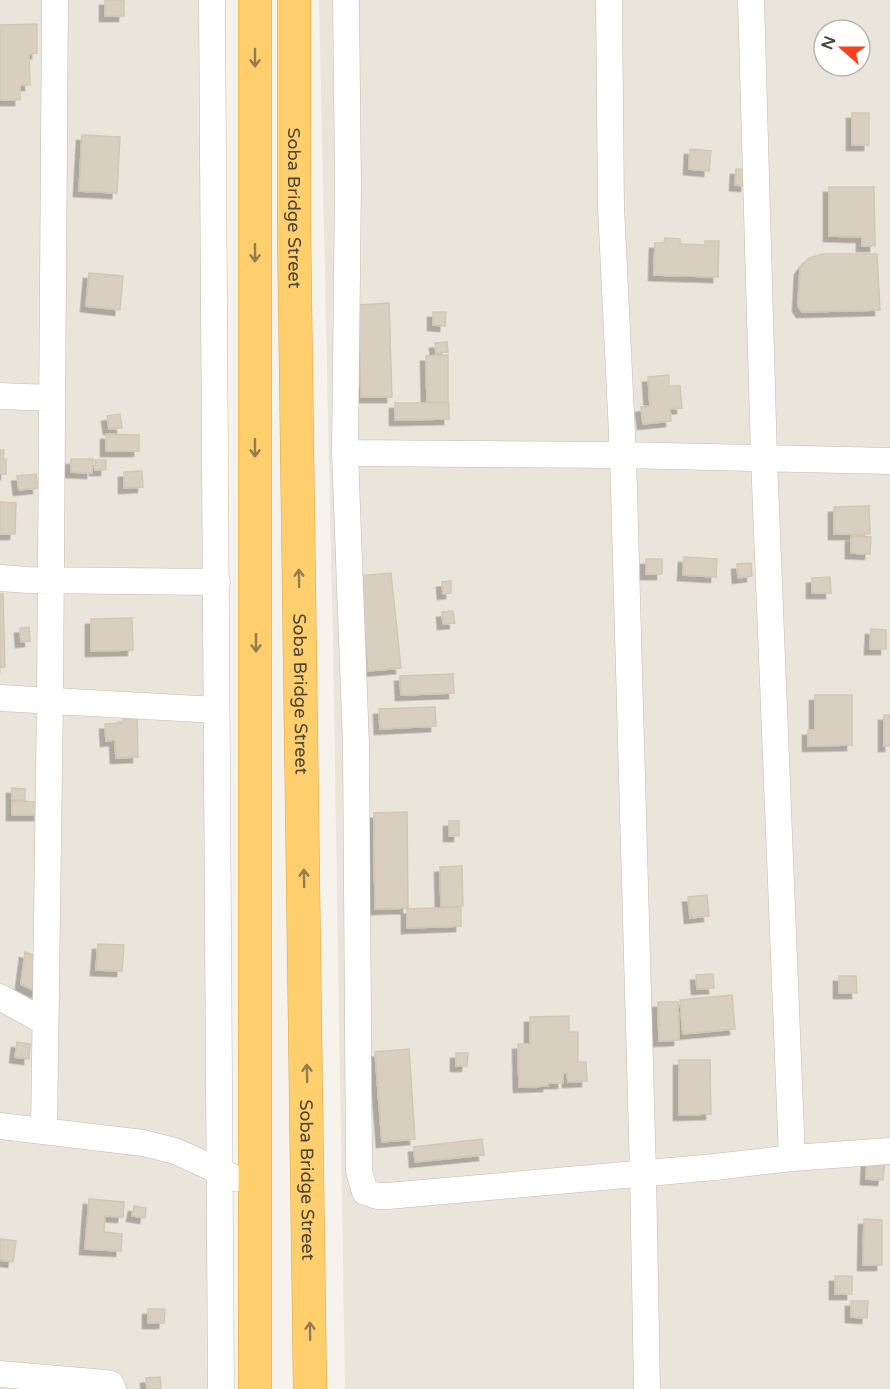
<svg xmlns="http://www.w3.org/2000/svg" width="890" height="1389" font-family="'Varela Round',sans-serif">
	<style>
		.residential { fill: #eae5da; fill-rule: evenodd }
		.building { fill: #d8cfc1; stroke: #d3c7b4; stroke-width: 1.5; filter: url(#shadow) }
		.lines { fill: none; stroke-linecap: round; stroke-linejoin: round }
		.street-casing { stroke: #c2bbae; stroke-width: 27 }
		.highway-casing { stroke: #e0a43c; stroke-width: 34 }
		.street { stroke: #fff; stroke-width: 26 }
		.highway { stroke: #ffcf6e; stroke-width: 33 }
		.oneway { stroke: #937c4e }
		.labels { text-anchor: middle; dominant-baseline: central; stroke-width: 5; stroke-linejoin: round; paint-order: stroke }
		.street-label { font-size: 18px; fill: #4b4439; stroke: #fff }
	</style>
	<defs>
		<filter id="shadow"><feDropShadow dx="-5.5" dy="5.5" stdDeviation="0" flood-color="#0004"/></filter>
	</defs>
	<rect width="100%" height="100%" fill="#f6f3ec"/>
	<path class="residential" d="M0,0H224L210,1389H0Z
		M319,0H890V1389H345L333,645ZM824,30H860V66H824Z"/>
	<path class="building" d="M105,0H124V16H105Z
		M37,24V53L29,54L30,85H20V100H0V25Z
		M852,113H869V145H852Z
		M82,135L120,137L117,193L79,191Z
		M690,149L711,151L709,171L689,169Z
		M736,169L746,170V186L735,185Z
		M829,187H874L875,246H862V237L829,236Z
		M665,238L680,239V244L705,245V241H719L718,277L654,275L655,243H664Z
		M877,254L880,310L802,312L798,306L800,269L809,258L823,254Z
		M89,273L123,276L120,310L86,306Z
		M389,303L392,397H361L358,305Z
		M433,312H446L445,326L433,325Z
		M447,342L448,352L436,353L435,343Z
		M448,355V402H427L426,356Z
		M669,375V386H680L682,408L670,409L671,421L643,424L641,407L650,406L648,377Z
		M395,403H449V419L395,420Z
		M120,414L122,428L109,429L107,416Z
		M106,434L139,435V451H106Z
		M0,450H4L3,459H6V474H0Z
		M71,459H93L92,473L71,472Z
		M95,460H106V470H95Z
		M142,471L143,487L124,488V472Z
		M36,474L38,488L19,490L17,476Z
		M0,502L16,503L15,534H0Z
		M869,506L870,534H834V507Z
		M851,536L871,537L870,554L851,553Z
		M684,557L717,559L716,577L683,575Z
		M646,559H662V574H646Z
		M751,563L752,576L738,578L737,564Z
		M391,573L401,668L368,671L359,576Z
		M830,577L831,593H812V578Z
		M451,581V593L443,594L442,582Z
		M0,594H3L5,667L0,668Z
		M453,611L455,623L443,624L442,612Z
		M132,618L133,650L91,651V619Z
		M29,627L30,641L21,642L20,628Z
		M871,629L886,630V649H870Z
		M453,674L454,693L401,695L400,676Z
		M815,695H852V745L808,746V730H815Z
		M435,707L436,726L380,729L379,709Z
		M884,715H890V746H884Z
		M123,717H137L138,757L116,758L115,740L106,741L105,724L123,723Z
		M12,788L25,789V800H12Z
		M12,801L39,802V815H12Z
		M407,812L408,908L375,909L374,813Z
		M449,821H459V836H449Z
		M462,866L463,906L441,907L440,867Z
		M707,895L709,916L690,918L688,897Z
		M461,907V926L407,928V909Z
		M98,944L124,945L122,971L96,970Z
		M25,952L40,957L37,992L21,984Z
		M713,974L714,988L697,989L696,975Z
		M839,976H856L857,993H839Z
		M732,995L735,1029L683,1034L680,1000Z
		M658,1002H678L679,1040L659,1041Z
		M569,1016V1032H578V1062H586L587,1081L568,1082L567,1073H563V1083H548V1086L519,1087L518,1044H530V1017Z
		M17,1042L30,1044L29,1059L15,1057Z
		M409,1049L415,1139L382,1142L375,1052Z
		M456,1053H468L467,1066H456Z
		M679,1060H710L711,1114L679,1115Z
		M482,1139L484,1155L415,1162L414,1147Z
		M867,1161L885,1162L883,1180L866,1179Z
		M89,1199L124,1202L123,1217L105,1216L104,1232L122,1234L121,1251L85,1249Z
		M134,1206L146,1208L145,1218L132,1216Z
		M864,1219L882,1220V1265H863Z
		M0,1239L16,1241L13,1262L0,1260Z
		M835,1276H852V1294H835Z
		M851,1301H868L867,1318L851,1317Z
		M148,1309H165L164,1323H148Z
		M160,1377L161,1389H147L146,1378Z"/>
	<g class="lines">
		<defs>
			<path id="street" d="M212,0L221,1389
				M346,0L348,184L345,453L356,745L359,1171L365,1192L377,1196H388L715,1167L792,1158L890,1151
				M609,0L611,207L623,455L643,1172L647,1389
				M751,0L764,458L792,1158
				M0,396L52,398
				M345,453L623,455L890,461
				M0,578L28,580L217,582
				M0,698L216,710
				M0,997L45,1022
				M0,1126L143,1143L175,1151L235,1178
				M44,1131L50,700L55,0
				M0,1374L105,1383L111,1384L113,1389"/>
			<g id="highway">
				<path id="s1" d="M294,0V227L310,1389"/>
				<path d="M255,1389V0"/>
			</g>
		</defs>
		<use href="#street" class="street-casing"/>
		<use href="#highway" class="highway-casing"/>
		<use href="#street" class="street"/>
		<use href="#highway" class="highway"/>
	</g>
	<defs><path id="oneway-shaft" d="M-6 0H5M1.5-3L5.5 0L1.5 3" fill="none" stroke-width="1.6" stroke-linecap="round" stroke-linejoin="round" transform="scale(1.5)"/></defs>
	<g class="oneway">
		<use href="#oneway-shaft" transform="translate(255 58) rotate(90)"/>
		<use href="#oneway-shaft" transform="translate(255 253) rotate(90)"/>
		<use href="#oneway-shaft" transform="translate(255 448) rotate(90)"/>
		<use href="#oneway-shaft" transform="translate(299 578) rotate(-91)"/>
		<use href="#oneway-shaft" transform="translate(256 643) rotate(90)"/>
		<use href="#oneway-shaft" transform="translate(304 878) rotate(-91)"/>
		<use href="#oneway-shaft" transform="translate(307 1073) rotate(-91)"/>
		<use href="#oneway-shaft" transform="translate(310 1331) rotate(-91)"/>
	</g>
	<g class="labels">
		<g class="street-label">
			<text stroke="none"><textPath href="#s1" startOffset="208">Soba Bridge Street</textPath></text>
			<text stroke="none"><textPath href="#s1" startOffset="694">Soba Bridge Street</textPath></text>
			<text stroke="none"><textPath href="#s1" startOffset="1180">Soba Bridge Street</textPath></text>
		</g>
	</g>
	<g transform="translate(842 48) rotate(291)"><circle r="28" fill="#ffffff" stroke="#b7b4b0" stroke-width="1.5"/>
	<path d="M0-4.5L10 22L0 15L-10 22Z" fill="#fc3f1d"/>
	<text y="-9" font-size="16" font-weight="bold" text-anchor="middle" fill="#4b4439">N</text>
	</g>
</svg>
